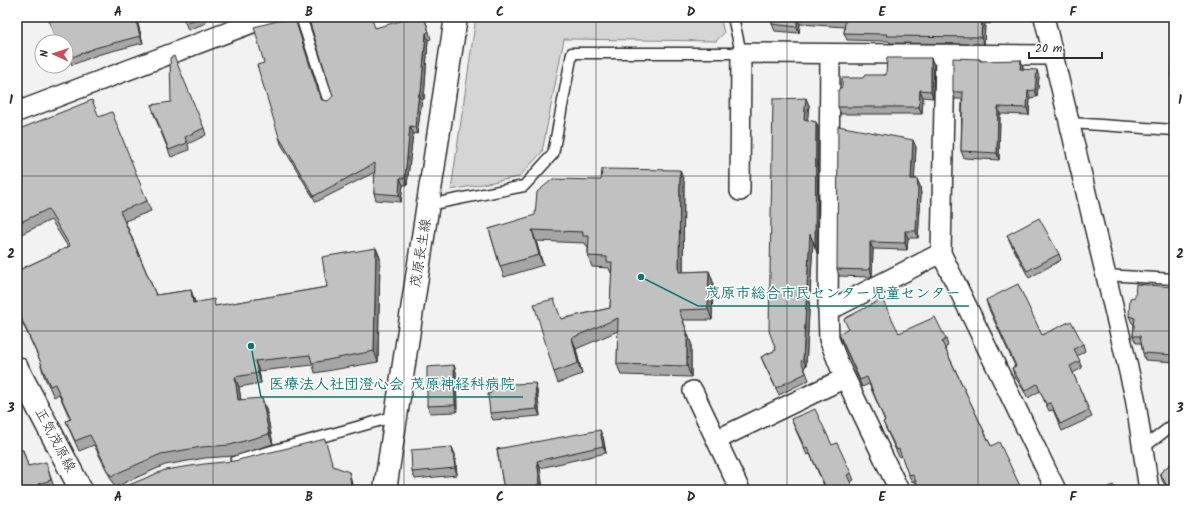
<svg xmlns="http://www.w3.org/2000/svg" width="1191" height="507" font-family="Kalam,'Klee One',sans-serif">
	<style>
		.green { fill: #d5d5d5; stroke: #808080 }
		.lines { fill: none; stroke-linecap: round; stroke-linejoin: round }
		.service-casing { stroke: #2b2b2b; stroke-width: 13 }
		.minor-casing { stroke: #2b2b2b; stroke-width: 22 }
		.secondary-casing { stroke: #2b2b2b; stroke-width: 25 }
		.primary-casing { stroke: #2b2b2b; stroke-width: 25 }
		.service { stroke: #fff; stroke-width: 10 }
		.minor { stroke: #fff; stroke-width: 19 }
		.secondary { stroke: #fff; stroke-width: 22 }
		.primary { stroke: #fff; stroke-width: 22 }
		.wall { fill: #a6a6a6; stroke: #2b2b2b }
		.shaded-wall { fill: #878787; stroke: #2b2b2b }
		.building { fill: #c1c1c1; stroke: #2b2b2b }
		.grid { fill: none; stroke: #2b2b2b; stroke-width: 1; stroke-opacity: 0.55 }
		.labels { text-anchor: middle; dominant-baseline: central; stroke-width: 3; stroke-linejoin: round; paint-order: stroke }
		.street-label { font-size: 14px; fill: #2b2b2b; stroke: #fff }
		.leader { fill: none; stroke: #0f766e; stroke-width: 1.5 }
		.callout-dot { fill: #0f766e; stroke: #fff; stroke-width: 1.5 }
		.callout-label { font-size: 15px; text-anchor: middle; font-weight: bold; fill: #0f766e; stroke: #fff; stroke-width: 3; stroke-linejoin: round; paint-order: stroke }
		.neatline { fill: none; stroke: #2b2b2b; stroke-width: 1.5 }
		.grid-label { font-size: 13px; text-anchor: middle; font-weight: bold; fill: #2b2b2b }
	</style>
	<rect width="100%" height="100%" fill="#f2f2f2"/>
	<filter id="ink" filterUnits="userSpaceOnUse"><feTurbulence type="fractalNoise" baseFrequency=".025" numOctaves="2"/><feDisplacementMap in="SourceGraphic" scale="8" xChannelSelector="R" yChannelSelector="G"/><feConvolveMatrix kernelMatrix="1 2 1 2 8 2 1 2 1" color-interpolation-filters="sRGB"/></filter>
	<g filter="url(#ink)">
		<path class="green" d="M476,17H720L724,33L716,41L564,39L542,152L519,177L451,190Z"/>
		<g class="lines">
			<defs>
				<path id="service" d="M301,17L329,102
					M1071,123L1174,130
					M428,205L524,186L553,154L572,53H741L733,17
					M1105,275L1174,279
					M1143,448L1174,424
					M236,461L396,416"/>
				<path id="minor" d="M1044,17L1135,397L1149,490
					M830,54L828,311L941,253L945,55
					M17,112L268,17
					M740,191L741,53L1054,55
					M941,253L1056,490
					M828,311L829,339L840,367L899,490
					M693,391L740,490
					M716,440L845,378"/>
				<path id="secondary" d="M17,368L81,490"/>
				<path id="primary" d="M385,490L456,17"/>
			</defs>
			<use href="#service" class="service-casing"/>
			<use href="#minor" class="minor-casing"/>
			<use href="#secondary" class="secondary-casing"/>
			<use href="#primary" class="primary-casing"/>
			<use href="#service" class="service"/>
			<use href="#minor" class="minor"/>
			<use href="#secondary" class="secondary"/>
			<use href="#primary" class="primary"/>
		</g>
		<path class="wall" d="M48,17H136L143,43L97,55L72,65L71,62L66,64V42Z
			M183,17H204L206,23L188,30Z
			M772,17H990V24L985,23L984,44L890,43L889,41H884L847,40L844,33L845,27L800,24L799,33L775,31L772,24Z
			M426,22L431,39L428,40L424,99L422,100L417,134L413,133L407,185H403L401,202L376,200L374,193L375,172L316,202L281,144L279,137L321,98L322,100L328,101L333,96L375,28Z
			M1174,46V112L1173,111L1170,104Z
			M931,58L934,65L933,98L923,97L922,114H841L838,107L863,78L886,75Z
			M980,59L981,61L1023,67V70L1039,77L1037,97L1030,98L1029,115L1000,114L999,160L964,158L961,151L962,99H955L953,92Z
			M809,105L807,120L816,122L818,128L817,253L813,241L806,366L804,367L809,380L779,395L764,364L761,357L776,350Z
			M153,112L204,128L206,135L188,144L189,150L171,157Z
			M99,117L147,201L151,211L125,221L156,295L191,290L195,302L216,306L327,287L376,248L380,258L378,362L315,373L313,365L259,371L261,383L239,387L241,400L266,409L273,444L234,456L205,458L165,465L115,487L94,445L79,451L70,431L66,421L70,419L59,394L54,397L44,376L41,365H42L17,311V271L68,247L51,220L17,236V151Z
			M916,147L914,179H917L920,186L921,195L918,238H908L907,250L873,249L872,276L870,277L839,276L837,269Z
			M684,181L683,272L709,271L713,282L712,320H683L691,343V377L621,375L617,364L618,331L576,349L582,374L558,383L554,372L561,319L610,308L612,273H611L609,268L592,267L588,256V247H587L585,243L536,241L543,265L504,277L500,266L489,229Z
			M1007,235L1059,254L1061,260L1029,278L1010,242Z
			M1174,277V362L1145,360L1143,353L1141,343H1136L1133,336L1134,324L1132,323L1129,316L1173,287Z
			M986,300L1042,335L1083,344L1085,351L1077,356L1082,368L1073,373L1092,417L1062,431L1053,410L1049,411L1040,391L1028,398L1014,375L1012,368L1015,366L988,307Z
			M899,333L946,339L948,346L945,348L991,446L1022,490H919L915,482L911,481L902,456L899,457L886,429L883,422L885,421L869,384L862,387L839,334Z
			M454,365L456,372L457,412L430,413L427,406Z
			M537,390L540,416L493,420L490,413Z
			M791,419L832,445L851,473L854,480L850,482L854,490H826L810,454L807,455L794,426Z
			M603,437L606,453L540,468L543,490H504L497,449Z
			M20,450H23L28,466L48,469L54,487L44,490H17Z
			M455,454L457,475L415,479L412,472Z
			M1174,461V490H1168L1162,480L1160,473Z"/>
		<path class="shaded-wall" d="M135,17H136L143,43L140,36Z
			M797,17L800,24L799,33L797,27Z
			M983,17L985,23L984,44L981,37Z
			M987,17H990V24Z
			M426,33L428,40L424,99L421,92Z
			M931,58L934,65L933,98L931,91Z
			M1021,60L1023,67V76L1020,69Z
			M1037,70L1039,77L1037,97L1035,90Z
			M920,90L923,97L922,114L919,107Z
			M1028,91L1030,98L1029,115L1027,108Z
			M419,93L422,100L417,134L415,127Z
			M806,98L809,105L807,126L804,119Z
			M998,107L1000,114L999,160L997,153Z
			M816,122L818,128L817,253L815,246Z
			M410,126L413,133L407,185L405,178Z
			M913,140L916,147L914,186L911,179Z
			M680,170L684,181L683,283L679,272Z
			M400,178L403,185L401,202L399,195Z
			M917,179L920,186L921,195L918,238L916,231Z
			M532,230L536,241L543,265L539,255Z
			M905,231L908,238L907,250L905,243Z
			M810,234L813,241L806,366L803,359Z
			M870,242L873,249L872,276L870,269Z
			M376,248L380,258L378,362L374,351Z
			M709,271L713,282L712,320L708,309Z
			M191,290L194,300L197,313L193,303Z
			M687,332L691,343V377L687,366Z
			M572,338L576,349L582,374L578,363Z
			M255,361L259,371L261,383L258,373Z
			M454,365L456,372L457,412L455,405Z
			M235,377L239,387L242,411L238,400Z
			M535,383L537,390L540,416L537,409Z
			M262,398L266,409L273,444L269,434Z
			M600,430L603,437L606,453L603,446Z
			M452,447L455,454L457,475L455,468Z
			M537,461L540,468L543,490L540,484Z
			M349,472L351,479L353,490H352Z"/>
		<path class="building" d="M48,17H135L140,36L95,48L70,58L69,55L66,56V42H56Z
			M183,17H202L185,23Z
			M308,17H371L375,28L415,17H424L429,32L426,33L421,92L419,93L415,127L410,126L405,178H400L399,195L374,193L375,163L314,196L279,137L257,65L264,63L254,27L277,21L295,19L320,97L322,100L328,101L333,96Z
			M772,17H797V27L772,24Z
			M797,17H982L981,37L887,36V34H882L844,33L845,21Z
			M1173,46H1174V105L1170,104Z
			M174,56L204,128L185,137L187,143L169,150L151,105L171,102L170,58Z
			M887,58H931V91L920,90L919,107H838V90L842,87V78H863L865,75H886Z
			M953,58L980,59V61L1021,60L1020,69L1037,70L1035,90L1028,91L1027,108L998,107L997,153L961,151L963,92H953Z
			M806,98L804,119L816,122L815,246L810,234L803,359L801,361L806,373L776,388L761,357L776,350L769,331L773,99Z
			M92,100L99,117L112,112L147,201L120,211L156,295L191,290L193,303L214,299L215,306L327,287L322,257L376,248L374,351L312,363L310,355L255,361L258,373L235,377L238,400L262,398L269,434L230,445L202,447L161,454L111,476L90,435L75,441L66,421L71,419L55,384L50,386L41,365H42L17,309V271L70,246L48,209L17,224V151L19,150L17,143V130Z
			M838,126L913,140L911,179H917L918,188L916,231H905V243L870,242V269L867,270L837,269Z
			M602,169L680,170L679,272L709,271L708,309L679,310L687,332V366L617,364L618,318L572,338L578,363L554,372L534,304L554,299L561,319L610,308L612,262H607V257L588,256L589,236H583V232L532,230L539,255L500,266L489,229L535,215L537,192L553,179L601,180Z
			M1039,218L1059,254L1027,271L1007,235Z
			M1174,277V355L1143,353L1140,336H1133L1135,318L1129,316L1130,298L1135,297L1136,284L1173,287V278Z
			M1018,284L1042,335L1071,321L1083,344L1074,349L1080,361L1070,366L1089,410L1060,424L1051,403L1046,404L1037,384L1025,391L1012,368L1016,366L986,300Z
			M882,299L899,333L935,317L946,339L942,342L991,446L999,442L1022,490H920L913,475L908,474L899,449L897,450L883,422L885,421L867,377L860,380L839,334L848,328L844,319Z
			M454,365L455,405L427,406V367Z
			M535,383L537,409L490,413L488,394L491,393V385Z
			M815,409L832,445L837,443L851,473L847,475L854,490H827L807,447L805,448L791,419Z
			M600,430L603,446L537,461L540,484L536,485L537,490H504L497,449Z
			M325,439L333,466L349,472L352,490H117L165,470L204,464L234,461Z
			M17,442L20,450H23L28,466L46,462L51,480L38,484L39,490H17Z
			M452,447L455,468L412,472L411,450Z
			M1174,461V488L1169,490L1160,473Z
			M1113,485L1116,490H1102Z"/>
	</g>
	<path class="grid" d="M213,17V490M404,17V490M596,17V490M787,17V490M978,17V490M17,176H1174M17,331H1174"/>
	<g class="labels">
		<g class="street-label">
			<text transform="translate(421 253) rotate(-81)">茂原長生線</text>
			<text transform="translate(55 440) rotate(62)">正気茂原線</text>
		</g>
	</g>
	<path class="leader" d="M641 277L698 306H969M251 346L261 397H523"/>
	<g class="callout-dot">
		<circle cx="641" cy="277" r="4"/>
		<circle cx="251" cy="346" r="4"/>
	</g>
	<g class="callout-label">
		<text x="833" y="298">茂原市総合市民センター児童センター</text>
		<text x="392" y="389">医療法人社団澄心会 茂原神経科病院</text>
	</g>
	<rect width="1191" height="507" fill="none" stroke="#fff" stroke-width="44"/>
	<g transform="translate(54 54) rotate(273)"><circle r="19" fill="#ffffff" stroke="#aaaaaa"/>
	<path d="M0-3L7 15L0 10L-7 15Z" fill="#d1495b"/>
	<text y="-6" font-size="11" font-weight="bold" text-anchor="middle" fill="#2b2b2b">N</text>
	</g>
	<path d="M1029 52v6h73v-6" fill="none" stroke="#2b2b2b" stroke-width="2"/>
	<text x="1035" y="52" font-size="12" fill="#2b2b2b" stroke="#ffffff" stroke-width="3" paint-order="stroke">20 m</text>
	<rect x="22" y="22" width="1147" height="463" class="neatline"/>
	<g class="grid-label">
		<text x="118" y="16">A</text>
		<text x="309" y="16">B</text>
		<text x="500" y="16">C</text>
		<text x="691" y="16">D</text>
		<text x="882" y="16">E</text>
		<text x="1073" y="16">F</text>
		<text x="11" y="104">1</text>
		<text x="1180" y="104">1</text>
		<text x="11" y="258">2</text>
		<text x="1180" y="258">2</text>
		<text x="11" y="412">3</text>
		<text x="1180" y="412">3</text>
		<text x="118" y="501">A</text>
		<text x="309" y="501">B</text>
		<text x="500" y="501">C</text>
		<text x="691" y="501">D</text>
		<text x="882" y="501">E</text>
		<text x="1073" y="501">F</text>
	</g>
</svg>
